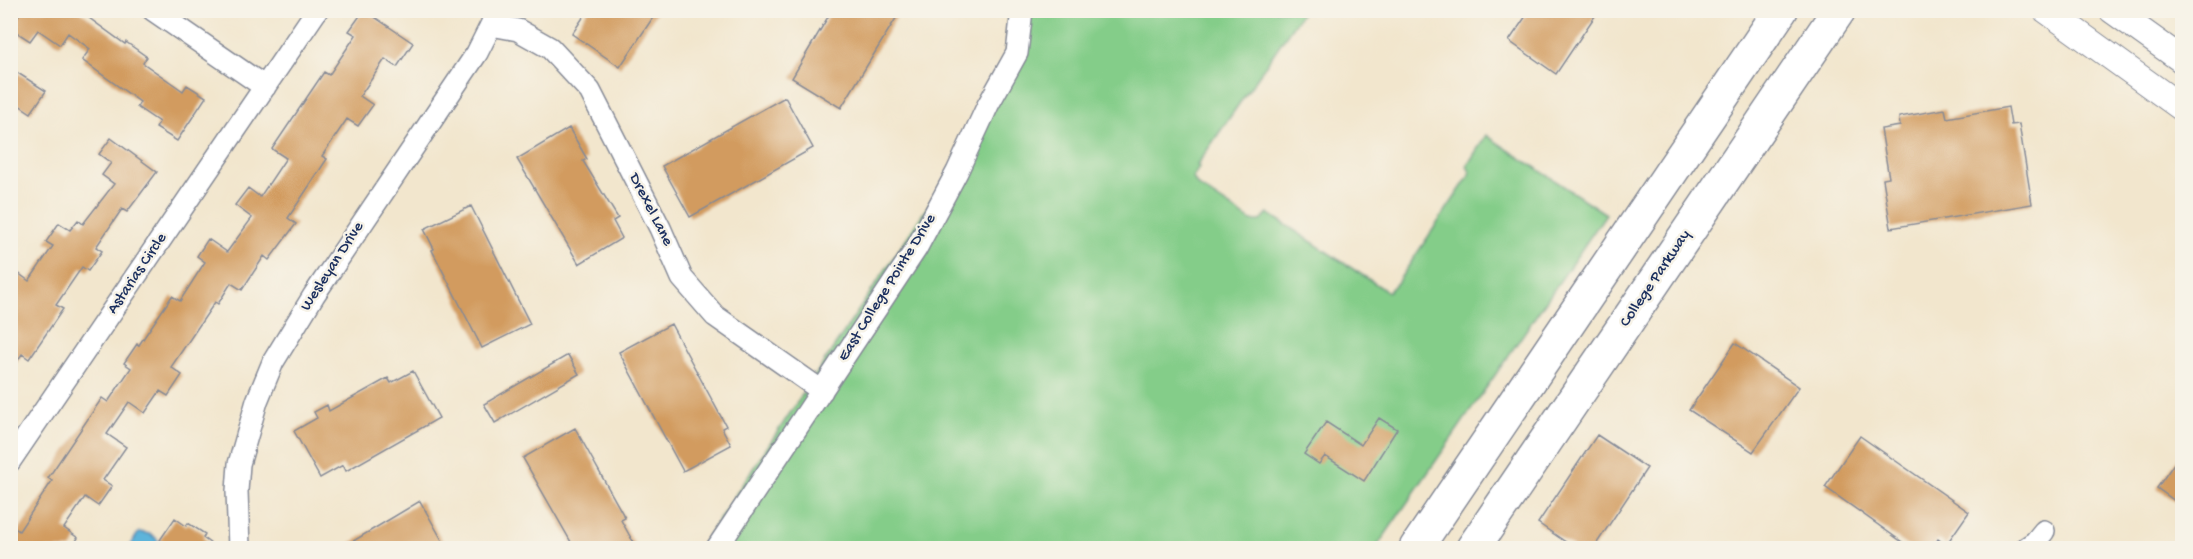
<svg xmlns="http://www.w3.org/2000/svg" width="2193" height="559" font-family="'Gochi Hand',sans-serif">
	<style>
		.green { fill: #84cd89; stroke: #507e74; stroke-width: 1.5 }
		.water { fill: #5db4da; stroke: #3c729c; stroke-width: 1.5 }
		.building { fill: #d29b5e }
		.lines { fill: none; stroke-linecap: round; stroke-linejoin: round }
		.minor-casing { stroke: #868a96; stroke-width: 24 }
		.tertiary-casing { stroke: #868a96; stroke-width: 28 }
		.primary-casing { stroke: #868a96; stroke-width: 36 }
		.minor { stroke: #fff; stroke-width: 21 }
		.tertiary { stroke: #fff; stroke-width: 26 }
		.primary { stroke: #fff; stroke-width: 33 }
		.labels { text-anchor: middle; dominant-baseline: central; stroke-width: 5; stroke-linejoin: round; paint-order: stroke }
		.street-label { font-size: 16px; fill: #1b2f5e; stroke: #f7f3e8 }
	</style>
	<rect width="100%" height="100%" fill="#f7f3e8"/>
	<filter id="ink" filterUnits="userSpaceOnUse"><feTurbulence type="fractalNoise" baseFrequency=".0167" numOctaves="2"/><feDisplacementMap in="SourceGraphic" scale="12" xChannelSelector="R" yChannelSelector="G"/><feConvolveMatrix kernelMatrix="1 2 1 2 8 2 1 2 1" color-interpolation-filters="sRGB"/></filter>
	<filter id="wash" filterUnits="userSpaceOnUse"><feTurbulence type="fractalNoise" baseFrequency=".008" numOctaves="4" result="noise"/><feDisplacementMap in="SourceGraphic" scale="24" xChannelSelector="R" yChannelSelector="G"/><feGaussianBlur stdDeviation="1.35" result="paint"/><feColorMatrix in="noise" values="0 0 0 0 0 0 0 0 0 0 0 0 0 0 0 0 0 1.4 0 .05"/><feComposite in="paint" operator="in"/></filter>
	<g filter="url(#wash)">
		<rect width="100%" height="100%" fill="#f2e6cd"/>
		<path class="green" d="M1296,10L1301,14L1197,165L1199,167L1193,178L1197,185L1251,221H1261L1268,213L1388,292L1397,283L1469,176L1470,172L1467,166L1486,135L1606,214L1376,548H700L952,170L1007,59L1009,11Z"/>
		<path class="water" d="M139,532C155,534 154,536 163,547L128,548Z"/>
		<g id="blocks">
			<path class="building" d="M22,10H78L125,44L126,42L147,57L143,63L183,91L187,85L206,97L177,141L156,128L159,122L137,107L140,102L82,60L90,49L68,33L60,45L38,30L30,41L10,28Z
				M364,10L413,43L397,67L385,59L360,96L373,105L358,126L347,119L322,156L327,159L288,218L296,224L269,260L264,256L242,290L231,283L218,304L215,302L171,367L182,375L168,396L160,391L145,413L129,402L107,434L126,447L103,480L112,486L98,506L85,497L64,528L78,538L71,549H10V525L19,531L52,481L48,478L102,398L108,402L131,368L124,363L137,344L139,345L172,296L180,301L205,262L197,256L208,239L227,252L252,218L235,205L248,188L260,197L286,158L272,149L324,72L329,75L356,35L349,31Z
				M588,10H658L620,67L572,34Z
				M832,10H901L841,108L792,78Z
				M1530,10H1599L1556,74L1509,41Z
				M10,68L46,91L31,113L10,99Z
				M785,97L813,148L690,217L662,166Z
				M2008,107L2011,125L2019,124L2032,204L1891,228L1883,179L1889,178L1881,129L1900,126L1899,117L1945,109L1947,118Z
				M569,128L587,159L583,161L618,218L613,221L622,238L579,264L517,159Z
				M111,138L157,172L127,212L122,209L96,247L102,251L88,271L82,267L56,305L63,309L29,359L22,354L10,372V285L18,273L29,281L53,246L46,242L59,223L70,230L78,220L83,224L114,184L102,175L111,163L99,154Z
				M471,206L530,324L482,348L432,250L434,249L424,229Z
				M671,324L726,426L722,428L731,445L683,471L619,352Z
				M1735,343L1799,387L1753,452L1689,410Z
				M568,355L579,374L495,423L484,404Z
				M413,371L439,418L346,471L343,465L320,478L294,431L317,418L314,412L327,405L329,411L388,378L391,383Z
				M1379,418L1397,429L1364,481L1325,456L1319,464L1304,454L1326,422L1361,445Z
				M575,428L625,518L621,520L637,549H575L523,458Z
				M1597,435L1647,468L1593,549H1576L1538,523Z
				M1860,436L1969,512L1946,545L1938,539L1932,549H1912L1825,487Z
				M2182,452V506L2157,488Z
				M420,501L447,549H340Z
				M175,518L186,526L188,523L205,534L203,538L218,549H174L160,540Z"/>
		</g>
	</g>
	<g filter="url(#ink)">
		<use href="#blocks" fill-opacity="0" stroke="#868a96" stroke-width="1.5"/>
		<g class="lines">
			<defs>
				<path id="minor" d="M153,10L265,87
					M491,25L518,30L550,48L590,91L660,228L682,278L715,316L822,391
					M10,461L317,10
					M239,548L237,491L239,464L257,401L273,362L314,295L477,53L491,25L497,10
					M717,548L916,249L957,172L988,105L1017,53L1022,10
					M2026,548L2035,542L2044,531"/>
				<path id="tertiary" d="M2046,10L2182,108
					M2112,10L2182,60"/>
				<path id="primary" d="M1416,548L1781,10
					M1473,548L1839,10"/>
			</defs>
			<use href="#minor" class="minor-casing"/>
			<use href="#tertiary" class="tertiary-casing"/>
			<use href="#primary" class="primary-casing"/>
			<use href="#minor" class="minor"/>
			<use href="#tertiary" class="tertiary"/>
			<use href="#primary" class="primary"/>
		</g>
	</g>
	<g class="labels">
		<g class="street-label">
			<text transform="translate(650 210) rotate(63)">Drexel Lane</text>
			<text transform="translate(333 267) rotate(-57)">Wesleyan Drive</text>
			<text transform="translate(138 274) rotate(-56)">Astarias Circle</text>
			<text transform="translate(1656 279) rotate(-56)">College Parkway</text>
			<text transform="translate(888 288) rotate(-58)">East College Pointe Drive</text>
		</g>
	</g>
	<rect width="2193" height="559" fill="none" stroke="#f7f3e8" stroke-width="36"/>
</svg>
